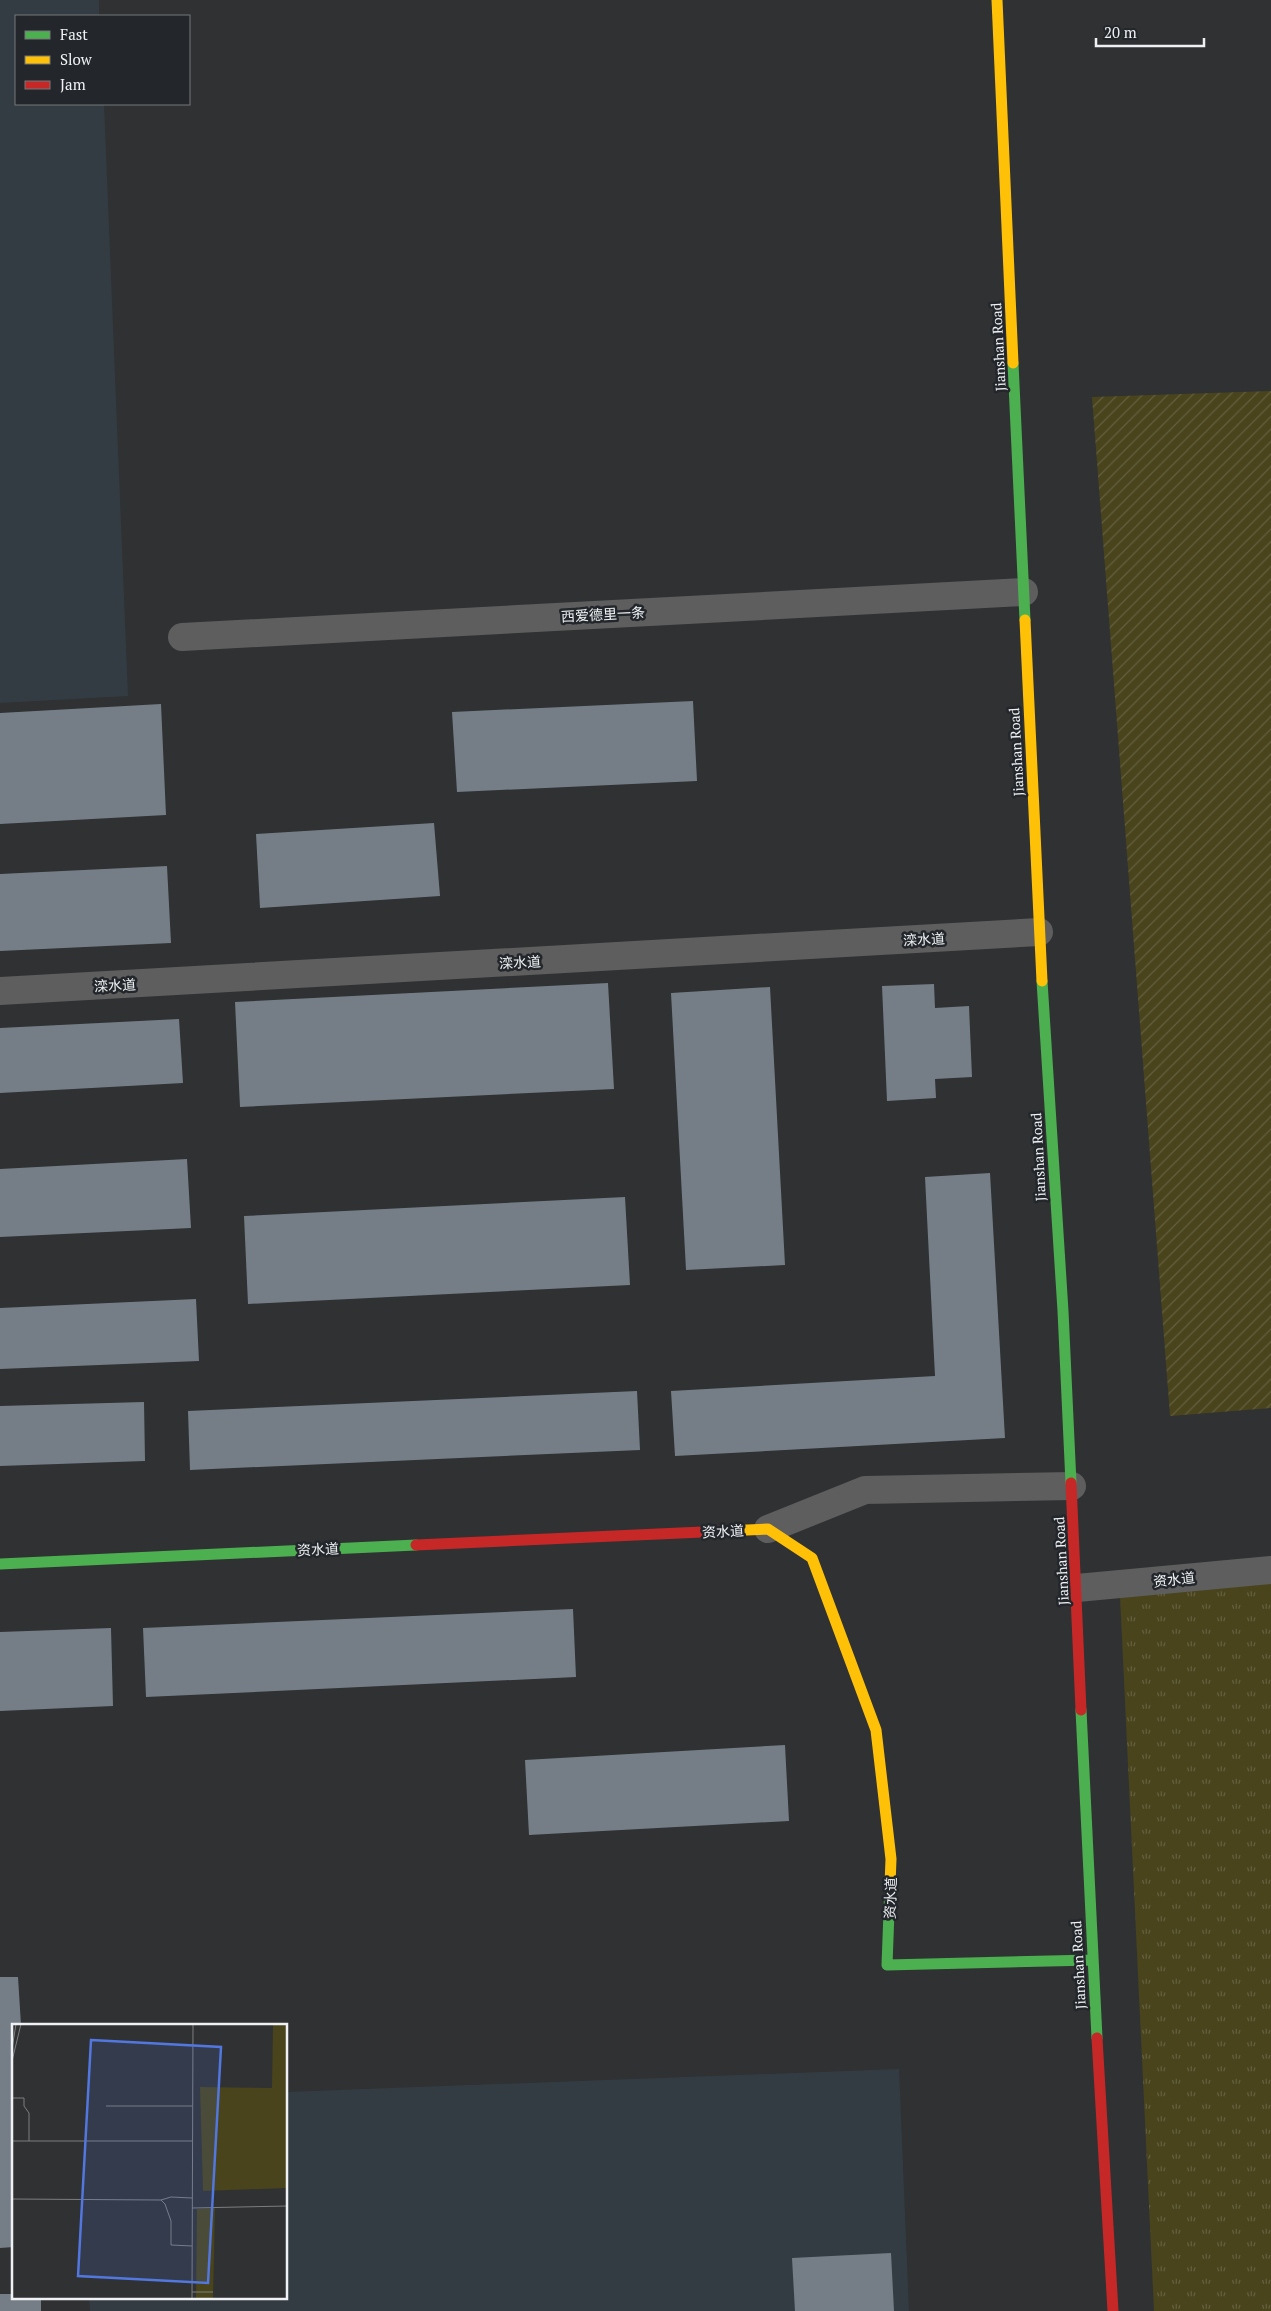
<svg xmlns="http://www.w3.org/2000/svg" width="1271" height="2311" font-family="'PT Serif','Noto Sans SC',serif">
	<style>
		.built { fill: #343c43 }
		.grass { fill: url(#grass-tufts) }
		.garden { fill: url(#garden-furrows) }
		.building { fill: #757e87 }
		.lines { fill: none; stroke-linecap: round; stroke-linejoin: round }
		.street { stroke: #5e5e5e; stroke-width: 28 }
		.fast { stroke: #4caf50; stroke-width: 11 }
		.slow { stroke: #ffc107; stroke-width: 11 }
		.jam { stroke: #c62828; stroke-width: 11 }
		.labels { text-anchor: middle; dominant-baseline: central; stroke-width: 5; stroke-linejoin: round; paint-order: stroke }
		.street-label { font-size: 14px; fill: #eff1f4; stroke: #23272b }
		.inset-road { fill: none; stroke: #7c7e80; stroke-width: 1 }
		.view { fill: #5277df; fill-opacity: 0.15; stroke: #5277df; stroke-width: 2.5 }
		.inset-edge { fill: none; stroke: #eff1f4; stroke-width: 2.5 }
	</style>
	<defs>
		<pattern id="grass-tufts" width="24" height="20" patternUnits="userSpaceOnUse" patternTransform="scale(1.25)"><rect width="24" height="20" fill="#49441c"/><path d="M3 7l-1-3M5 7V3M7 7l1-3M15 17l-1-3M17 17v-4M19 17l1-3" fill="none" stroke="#645f3e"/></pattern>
		<pattern id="garden-furrows" width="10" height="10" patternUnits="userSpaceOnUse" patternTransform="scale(1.25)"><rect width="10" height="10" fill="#49441c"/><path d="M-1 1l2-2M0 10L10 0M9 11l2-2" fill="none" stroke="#645f3e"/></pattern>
	</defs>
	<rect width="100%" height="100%" fill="#2f3133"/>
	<path class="built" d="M0,0H99V16H16V104H104L128,696L0,703Z
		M899,2069L909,2311H90L89,2297H286V2092Z"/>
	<path class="grass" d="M1271,1578V2311H1154L1120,1596Z"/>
	<path class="garden" d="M1271,391V1408L1170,1416L1092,397Z"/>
	<path class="building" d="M693,701L697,781L457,792L452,712Z
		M161,704L166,815L0,824V713Z
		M434,823L440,896L260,908L256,834Z
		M167,866L171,943L0,951V874Z
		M608,983L614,1089L240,1107L235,1002Z
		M934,984L935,1008L969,1006L972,1077L935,1079L936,1098L887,1101L882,986Z
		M770,987L785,1265L686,1270L671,993Z
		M179,1019L183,1083L0,1093V1028Z
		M187,1159L191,1228L0,1237V1169Z
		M990,1173L1005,1438L675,1456L671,1391L935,1376L925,1177Z
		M625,1197L630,1285L248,1304L244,1216Z
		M196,1299L199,1361L0,1369V1308Z
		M637,1391L640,1450L190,1470L188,1411Z
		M144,1402L145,1461L0,1466V1406Z
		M573,1609L576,1677L146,1697L143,1628Z
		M111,1628L113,1706L0,1711V1632Z
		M785,1745L789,1821L529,1835L525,1760Z
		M0,1977H18L21,2025H14V2247L0,2248Z
		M891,2253L894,2311H795L792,2258Z
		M0,2294H14V2297H41V2311H0Z"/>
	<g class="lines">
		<path class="street" d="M182,637L1024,592
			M0,991L1039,932
			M768,1529L865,1490L1072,1486
			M1077,1588L1271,1570"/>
		<path class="fast" d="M1013,363L1025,620
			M1042,981L1063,1311L1071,1483
			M0,1564L416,1545
			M1081,1710L1097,2038
			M890,1885L887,1965L1093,1960"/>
		<path class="slow" d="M997,0L1013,363
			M1025,620L1042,981
			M725,1531L768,1529L812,1558L876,1730L891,1859L890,1885"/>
		<path class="jam" d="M1071,1483L1081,1710
			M416,1545L725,1531
			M1097,2038L1113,2311"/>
	</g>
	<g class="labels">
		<g class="street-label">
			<text transform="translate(998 347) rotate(-93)">Jianshan Road</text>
			<text transform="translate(603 614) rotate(-3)">西爱德里一条</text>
			<text transform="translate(1016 752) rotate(-93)">Jianshan Road</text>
			<text transform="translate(924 939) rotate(-3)">滦水道</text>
			<text transform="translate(520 962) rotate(-3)">滦水道</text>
			<text transform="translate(115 985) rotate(-3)">滦水道</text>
			<text transform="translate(1038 1157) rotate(-93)">Jianshan Road</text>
			<text transform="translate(723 1531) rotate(-3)">资水道</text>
			<text transform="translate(318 1549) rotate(-3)">资水道</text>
			<text transform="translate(1061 1561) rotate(-93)">Jianshan Road</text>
			<text transform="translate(1174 1579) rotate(-6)">资水道</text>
			<text transform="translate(890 1898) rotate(-88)">资水道</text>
			<text transform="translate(1078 1965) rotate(-93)">Jianshan Road</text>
		</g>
	</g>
	<g transform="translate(12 2024)">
		<rect width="275" height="275" fill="#2f3133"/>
		<path d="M203,184L201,275H184L185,185Z" fill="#49441c"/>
		<path d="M261,0H275V164L191,167L188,63L260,64Z" fill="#49441c"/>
		<path class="inset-road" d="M0,25L4,0M0,37L9,0M0,74H12V82L17,89V117M94,82H180M0,117H180M0,175L149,176L153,180L159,197V221L180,222M149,176L159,173L180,174M180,184L275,182M180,268H201M180,275L181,0"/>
		<path class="view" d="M79,16L209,23L196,259L66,252Z"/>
		<rect width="275" height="275" class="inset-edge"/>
	</g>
	<rect x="15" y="15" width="175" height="90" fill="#23272b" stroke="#75787b"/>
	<rect x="25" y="31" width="25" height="8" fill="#4caf50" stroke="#75787b"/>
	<text x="60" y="40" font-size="15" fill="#eff1f4">Fast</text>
	<rect x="25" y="56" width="25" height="8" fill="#ffc107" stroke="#75787b"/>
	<text x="60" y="65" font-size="15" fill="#eff1f4">Slow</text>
	<rect x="25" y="81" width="25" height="8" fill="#c62828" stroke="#75787b"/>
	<text x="60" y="90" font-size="15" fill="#eff1f4">Jam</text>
	<path d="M1096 38v8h108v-8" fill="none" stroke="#eff1f4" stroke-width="2.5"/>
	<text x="1104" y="38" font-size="15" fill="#eff1f4" stroke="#23272b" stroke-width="4" paint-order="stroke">20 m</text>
</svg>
